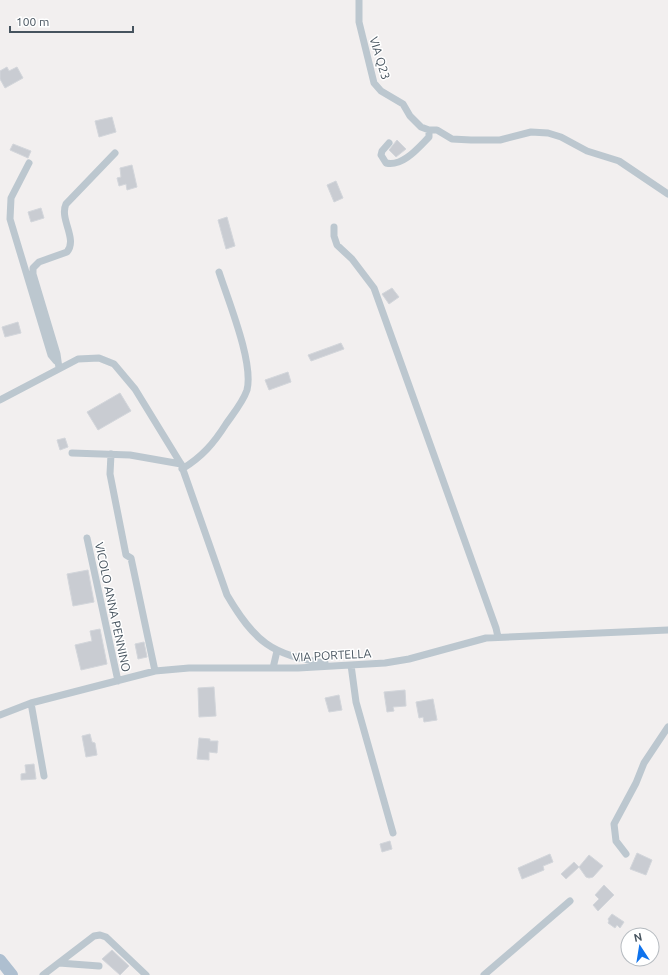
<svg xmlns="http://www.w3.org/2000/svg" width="668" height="975" font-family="Ubuntu,sans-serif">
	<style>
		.building { fill: #c9ccd2; stroke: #d3d6db }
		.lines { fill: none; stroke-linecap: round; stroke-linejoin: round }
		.street { stroke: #bcc7cf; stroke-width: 7 }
		.primary { stroke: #aebfd0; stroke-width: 12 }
		.labels { text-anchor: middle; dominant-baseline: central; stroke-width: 3; stroke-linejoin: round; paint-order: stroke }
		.street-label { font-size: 12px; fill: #46535e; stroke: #fff }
	</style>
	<rect width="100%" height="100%" fill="#f2efef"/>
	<path class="building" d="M7,67L9,71L17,67L23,78L5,88L0,79V71Z
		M112,117L116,132L99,137L95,121Z
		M397,140L406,149L396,157L389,150Z
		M13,144L31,151L28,158L10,150Z
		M132,165L137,187L127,190L126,184L119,186L117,178L121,177L120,168Z
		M336,181L343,198L334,202L327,185Z
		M41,208L44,218L31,222L28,212Z
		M227,217L235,246L226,249L218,220Z
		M392,288L399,297L389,304L382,294Z
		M18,322L21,333L5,337L2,327Z
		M341,343L344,349L311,361L308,355Z
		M288,372L291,382L269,390L265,380Z
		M120,393L131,411L98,430L87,412Z
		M65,438L68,447L60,450L57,440Z
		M88,570L94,602L73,606L67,574Z
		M100,629L107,664L81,670L75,645L92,641L90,631Z
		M144,642L147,657L138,659L135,644Z
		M214,687L216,716L199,717L198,688Z
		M405,690L406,706L393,707L394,711L387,712L384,692Z
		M339,695L342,710L329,712L325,698Z
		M433,699L437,720L424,722L423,717L419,718L416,702Z
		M90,734L92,742L95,743L97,755L86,757L82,736Z
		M199,738L210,739V741H218L217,753L209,752V760L197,759Z
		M34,764L36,779L21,780V774L26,773L25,765Z
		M390,841L392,849L382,852L380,844Z
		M637,853L652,860L646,875L630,869Z
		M550,854L553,862L543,866L544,870L522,879L518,868Z
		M589,855L603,866L593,877L589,878L586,877L579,867Z
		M574,862L579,867L566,879L561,874Z
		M604,885L614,895L598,911L593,905L599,899L595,895Z
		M612,914L624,922L620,928L617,925L615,928L608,923L609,921L608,919Z
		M112,950L129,966L120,975L102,959Z"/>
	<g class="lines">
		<path class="street" d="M359,0V22L374,83L381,91L403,104L410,116L421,127L429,130H437L452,139L471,140H500L531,132L548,133L561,137L587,151L619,161L668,194
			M389,143L382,151L381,155L386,163C403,167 419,147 429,137V130
			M29,163L11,198L10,219L51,355L56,361
			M334,227V236L337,245L352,259L374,288L496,628L498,637
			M59,368L57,354L33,274V268L39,262L67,252C78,239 59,219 66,204L115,153
			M0,400L78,359L99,358L114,364L135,389L181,464L227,595C254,641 272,656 325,663
			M72,453L130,455L181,464
			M111,454L110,474L126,555L131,558L155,671
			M182,469C202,457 214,443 226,424C233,414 243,402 247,390C254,363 228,300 219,272
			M87,538L118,681
			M351,665L356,702L393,833
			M273,668L277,651
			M31,703L44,776
			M0,715L31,703L155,671L189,668H298L385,663L409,659L486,638L668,630
			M626,854L616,841L614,824L636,783L644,763L668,727
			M59,963L99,966
			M43,975L94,936L100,935L106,937L146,975
			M484,975L570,901"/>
		<path class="primary" d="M0,960L12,975"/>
	</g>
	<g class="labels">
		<g class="street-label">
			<text transform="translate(380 58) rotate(73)">VIA Q23</text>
			<text transform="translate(113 607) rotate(78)">VICOLO ANNA PENNINO</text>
			<text transform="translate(332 655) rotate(-3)">VIA PORTELLA</text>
		</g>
	</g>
	<g transform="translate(640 947) rotate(348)"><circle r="19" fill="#ffffff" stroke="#b5babf"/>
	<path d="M0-3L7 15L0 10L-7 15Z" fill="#0f73ed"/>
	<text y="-6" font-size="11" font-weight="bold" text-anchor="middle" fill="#46535e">N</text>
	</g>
	<path d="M10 26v6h123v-6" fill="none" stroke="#46535e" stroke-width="2"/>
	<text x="16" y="26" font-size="12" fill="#46535e" stroke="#ffffff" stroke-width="3" paint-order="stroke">100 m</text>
</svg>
